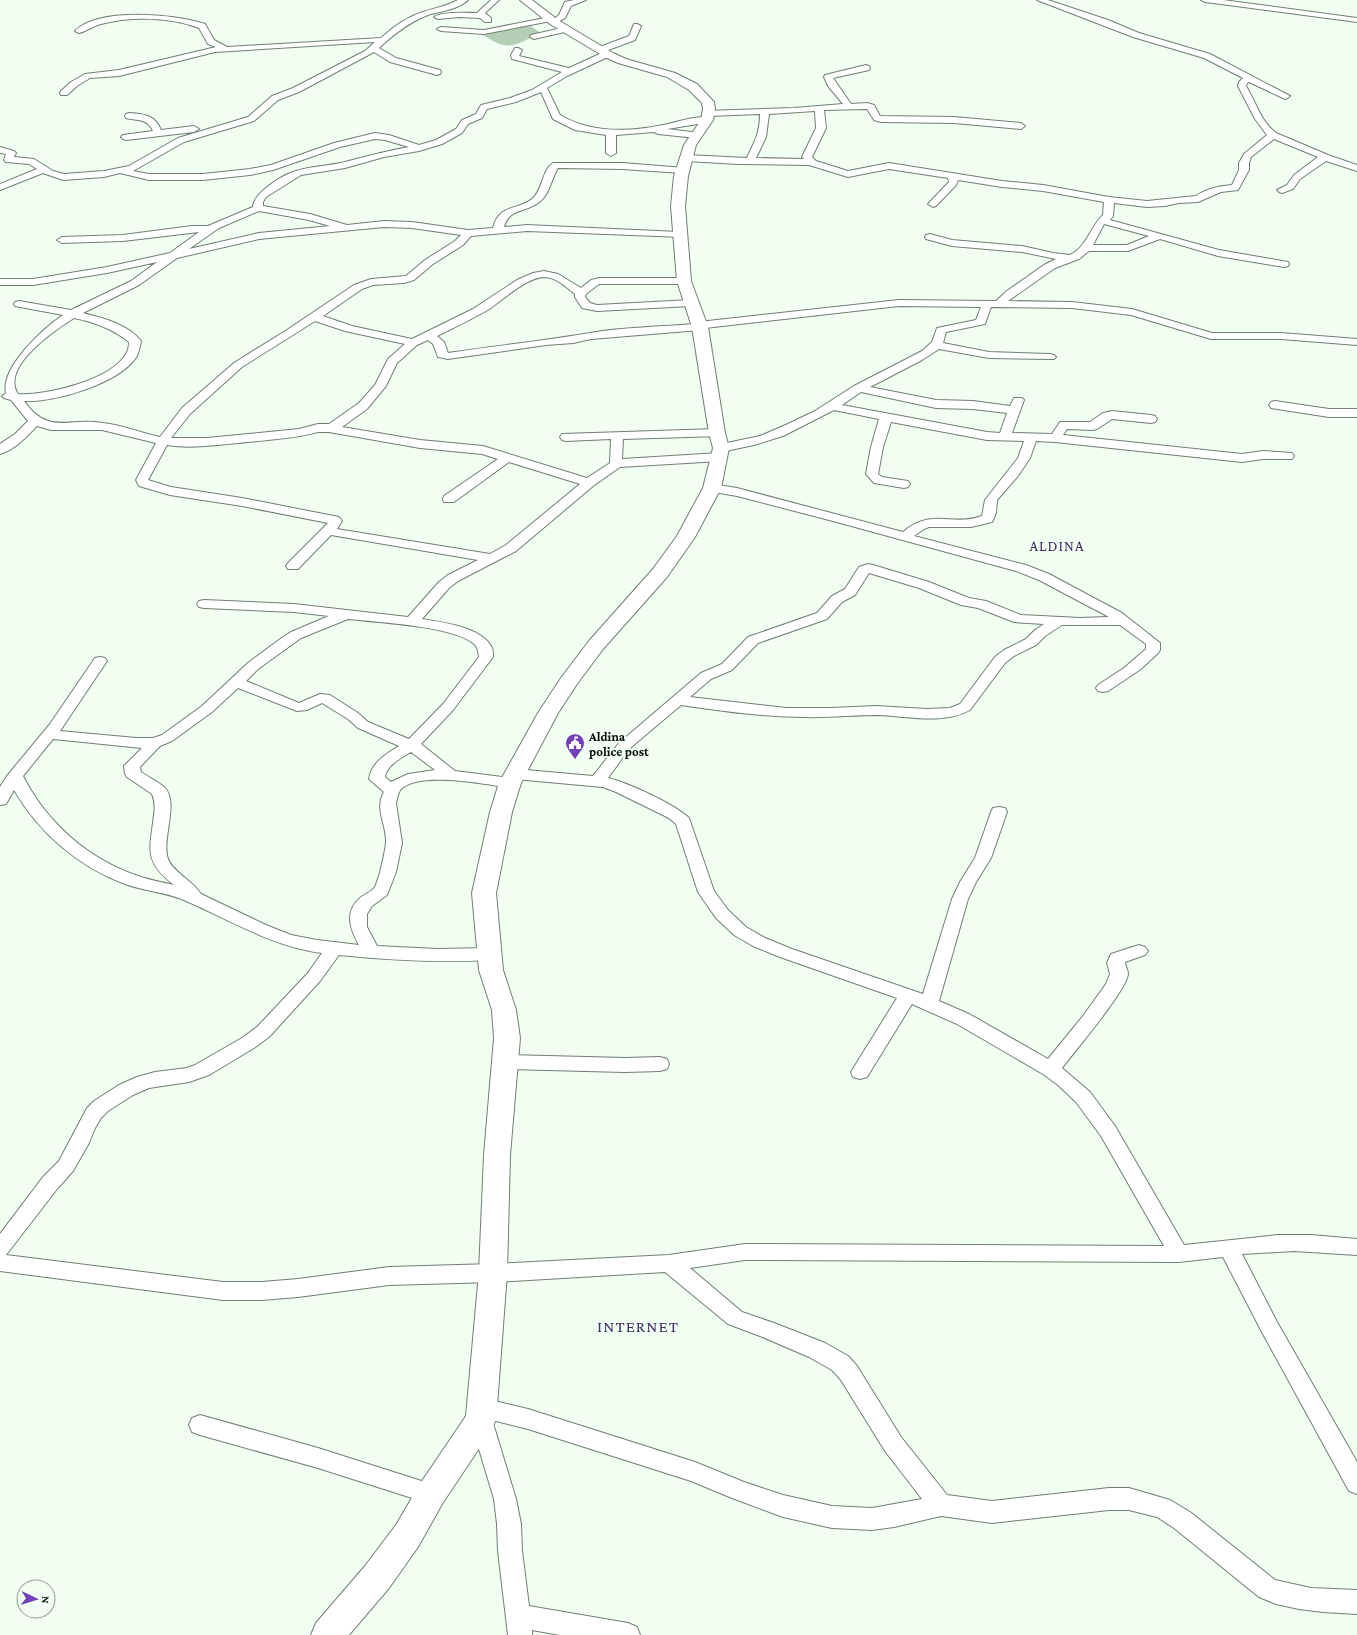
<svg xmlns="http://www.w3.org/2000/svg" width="1357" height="1635" font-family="'Crimson Pro',serif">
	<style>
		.green { fill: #b4ceb6 }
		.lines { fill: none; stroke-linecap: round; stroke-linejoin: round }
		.street-casing { stroke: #717e72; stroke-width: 2 }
		.secondary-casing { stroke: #717e72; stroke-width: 2 }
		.street { fill: #fff; fill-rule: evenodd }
		.secondary { fill: #fff; fill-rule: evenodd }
		.labels { text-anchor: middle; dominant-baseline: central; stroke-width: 4; stroke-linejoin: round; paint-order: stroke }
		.poi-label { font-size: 13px; font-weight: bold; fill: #090d09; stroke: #f0fff2; text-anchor: start }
		.quarter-label { font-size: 15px; letter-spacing: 1px; fill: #432c67; stroke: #f0fff2 }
		.near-neighbourhood-label { font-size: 17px; letter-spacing: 1px; fill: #432c67; stroke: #f0fff2 }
	</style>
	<rect width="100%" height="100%" fill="#f0fff2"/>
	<path class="green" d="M529,25L541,33C513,46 508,53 481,33Z"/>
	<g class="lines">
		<defs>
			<path id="street" d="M458,0H468C458,10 440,11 428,15C409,22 393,35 379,48L396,58L440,70L441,72L440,74L437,75L390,62L374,52L299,92L278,100L254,121L184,142L133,171L149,174H203L250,169L271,165L334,143L375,133L389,135L419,145L436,140L456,129L462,120L476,114L481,105L510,98L532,90L562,72L512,59L511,55L515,48H518L522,50L519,56L569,68L604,52H610L611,54L610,56L567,76L547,88L560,115C592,134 632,132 668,124C681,121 697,115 710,118L711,120L710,122L667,129L700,133L702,135L697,138L658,134L654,132L616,135V153L611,156L606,153V135L575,130L553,119L541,92L516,102L487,109L482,118L468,124L462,133L442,144L419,151L384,157L345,168L301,175L266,197L263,202V206L310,214L347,225L384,221L412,222L468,230L493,228C499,203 519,211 533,198C543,189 542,170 553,163H622L685,168L687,170L682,173L622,169L558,168C551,179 550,195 538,203C526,212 508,209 504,227L527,225L679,232L683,233L684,235L683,237L527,231L471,236L463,245L433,264L414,280L404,283L373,285L362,289L323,316L352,326L412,339L473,309L517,280L533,273L544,271L558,274L581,288L591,280L599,278H684L689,281L684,284H599L586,294L585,297L590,303L597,305L691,300L696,303L691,306L597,311L582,308L575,297V294C566,287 556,277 544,277C525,278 502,301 486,311C470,320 453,328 437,336L444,342L448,353C495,346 543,341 590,333C624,327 660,327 694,324L699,322L899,300L996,301L1007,291L1044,265L1056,259L1022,252L952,246L926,239L925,237L926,235L930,234L952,240L1022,246L1053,253L1070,255C1087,247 1090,227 1103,215L1104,202L1043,191L1002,187L958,180L956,185L936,206L933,207L928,204L949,182L948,178L889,169L848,177L809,165L738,164L687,161L682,158L687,155L747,158C754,142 760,134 760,114L708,116L704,113L705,111L794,108L843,104L828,86L824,77L825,75L866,65L869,66L870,68L869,70L833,78L851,104L867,103L874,105L880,116L954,117L1021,123L1025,126L1021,129L954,123L881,122L874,120L867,109L824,110L826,128L812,157L816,161L848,171L889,163L1002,181L1043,185L1109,197L1147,201L1196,196C1206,189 1219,186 1232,185L1239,170V163L1244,154L1267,135L1255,119L1238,86L1239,82L1243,78L1204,58L1133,37L1037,0H1048L1108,20L1139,33L1210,54L1290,96L1286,99L1283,98L1249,82L1247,83L1246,86C1256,102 1261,122 1276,133L1328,155L1357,165V171L1326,161L1300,179L1293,189L1282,193L1279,192L1277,190L1287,185L1294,175L1318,157L1274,139L1251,157L1249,163V170L1238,190L1221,192L1198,202L1179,203L1165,206L1147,207L1114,203L1113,216L1110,220L1219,250L1288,262L1289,264L1288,266L1284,267L1218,256L1160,239L1128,251H1089L1079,259L1055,268L1008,301L1072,302L1132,309L1212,333H1281L1357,339V345L1281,339H1211L1131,315L1072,308L991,307L985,324L946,332L943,343L989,352L1050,354L1054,355L1056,357L1054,359L989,358L939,349L922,360L870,387L936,400L973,401L1010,406L1014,398H1022L1024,400L1012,433L1052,434L1060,422H1090L1103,413L1112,411L1151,415L1155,416L1157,419L1155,422L1151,423L1112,419L1097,429L1093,430L1067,429L1063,435L1242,454L1263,451L1292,453L1294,456L1292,459H1263L1242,462L1055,442L1036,441L1030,458L1018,476L997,500L996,513L992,522L971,527H929L924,529L914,536L1026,565L1049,574L1122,613L1160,643V650L1158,653L1141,669L1108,691L1103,692L1098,691L1096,688L1098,685L1124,668L1146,649V644L1120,625H1062L1045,636L1036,645L1014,656L1005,663L970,710C943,725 907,716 878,715C853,715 829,718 805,717C763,717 722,711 681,705L629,749L608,778C629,783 674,804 689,818L714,891L728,910L746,927L765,938L792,949L923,994L952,899L960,882L975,858L991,812L993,808L999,807L1005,808L1007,812L991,858L976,882L968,899L939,1001L969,1014L1048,1059L1083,1016L1106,984L1110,974L1107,963L1111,954L1139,945L1145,947L1148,951L1145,955L1125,962C1125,965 1128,970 1128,974C1127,990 1074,1052 1062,1068L1090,1092L1115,1126L1184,1245L1278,1235H1311L1357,1239V1255L1294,1251L1242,1254L1277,1322L1357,1462V1494L1349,1491L1263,1334L1223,1257L1179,1262L745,1260L690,1268L742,1312L774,1323L825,1343L848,1356L857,1366L901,1437L947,1495L992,1501L1109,1488H1129L1170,1500L1190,1512L1275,1580L1311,1588L1357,1590V1614L1323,1612L1299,1609L1276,1604L1259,1597L1174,1528L1157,1517L1129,1510H1109L992,1523L941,1516L894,1527L872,1530L832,1528L783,1517L732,1498L691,1481L528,1429L492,1420L516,1499L521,1524L522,1551L529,1606L628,1623L637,1627L640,1635H560L532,1630V1635H508L498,1551L497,1524L494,1499L470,1419L473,1412L471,1408L474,1401L482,1398L528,1409L695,1462L744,1482L783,1495L832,1506L872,1508L922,1499L885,1451L841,1380L832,1370L809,1357L760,1336L728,1324L665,1272L493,1282L389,1285L298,1297L262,1300H223L0,1271V1234L43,1177L59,1161L87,1108L94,1101L119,1085L137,1077L155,1072L187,1068L195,1065L242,1038L257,1027L308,973L322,953C271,946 230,920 184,900C165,892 144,891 125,884C79,867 39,833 14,790L6,804L0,805V787L7,776L50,724L95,658L100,657L105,658L107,661L60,731L136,738H153L162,735L202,706L248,663L283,637L291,632L329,616L294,612L204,608L199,607L197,604L199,601L204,600L294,604L408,617L439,582L448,575L478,560L331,535L298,569H288L286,566L288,563L328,523L242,506L170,495L139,486L136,480L156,443L102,430H51L37,426C27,436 15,450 0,454V444L15,434L28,421L11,400L4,398L2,396L6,393C0,367 45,327 63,315L15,306L14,304L15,302L19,301L71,310L131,281L157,262L107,273L33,285H0V279H33L107,267L170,253L199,232L123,241L62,243L57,240L62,237L123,235L192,226H208L253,207C253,193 284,174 296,171C312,166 329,166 345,162C367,156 387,151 409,147L385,140L375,139L340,147L273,170L250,175L203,180H149L120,173L104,177L63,180L43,173L0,190V184L37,169L29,164L6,162L4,160L6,154L0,153V147L14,151L16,153L14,157L34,159L53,171L64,174L104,171L129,166L178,138L248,117L272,96L293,88L365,51L375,42L215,52L119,76L90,78L77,86L67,95H61L60,93L61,91L71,82L85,74L119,70L216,47L208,44L199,28C170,17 131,16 101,24C93,26 87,31 79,33L75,31C98,7 176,14 205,24L214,40L227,47L381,38C393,27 407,17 423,12C435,8 447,6 458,0ZM815,111L816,128L802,157L804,159L756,158L766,137L769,114ZM259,211L309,220L330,226L259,233L189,249L219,228ZM1104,224L1149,236L1127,245H1093ZM384,227L412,228L461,235L455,241L425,260L406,276L371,279L354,285L287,330L234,363L182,408L160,437C141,433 122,425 103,423C68,417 49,436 24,401C54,403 121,383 137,356C139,351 140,346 141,341C128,324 102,318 83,313L139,285L177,258L259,239ZM899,306L981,307L976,320L937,328L932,342L922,351L854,386L815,411L788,424L760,436L717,445L715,448L717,451L721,452L754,445L783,436L834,410L879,419L871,447L866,474L874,483L904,488L908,487L910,484L908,481L882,477L878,474L883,447L891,422L987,440L1024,441L1018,458L985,500L982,516C952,527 932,507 903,532L737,488L712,484L708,485L706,488L708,491L737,496L833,521L1016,571L1039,580L1109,617L1080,618L1021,615L986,601L969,598L929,582L873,565L868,564L859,567L845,589L832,596L817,613L748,637L722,664L701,673L619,743L593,776L515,769L509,771L507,774L509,777L515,779L603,787L616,792L669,818L676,824L698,892L716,918L734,935L753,946L780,957L897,998L851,1072L853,1077L860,1079L867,1077L912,1004L957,1024L1043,1074L1058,1085L1076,1102L1101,1136L1164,1246L745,1244L669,1255L493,1264L389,1267L298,1279L262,1282H223L6,1255L57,1189L73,1171L89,1143L95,1128L101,1118L108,1111L133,1095L149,1088L189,1082L209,1075L254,1048L269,1037L320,981L339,955C389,960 438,963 489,960L495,958L498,954L495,950L489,948L437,949L377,946L367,927V914L372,906L387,895L396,872L402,843L396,803C397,798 398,793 401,789C420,771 486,784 510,788L516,786L518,783L516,780L510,778L455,771L421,744L453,710L493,657C493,654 493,650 492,648C483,627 441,622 422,619L449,588L458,581L516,551L593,486L620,467L720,461L724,460L726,457L724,454L720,453L622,459L623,439L721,436L723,433L721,430L717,429L562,434L560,437L562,440L566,441L611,439L610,463L587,478L483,446L420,440L342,427L367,409L386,386L397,363L417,345L428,340L433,344L438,357L448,359L546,345L573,343L591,339L700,330L705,328ZM74,318C94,322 113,329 129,342C129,346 128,351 126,354C111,380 46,396 18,394C0,367 55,330 74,318ZM315,321L345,331L405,344L388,359L375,385L359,403L329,424H318L299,429L207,438H171L190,414L242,367ZM861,392L936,408L973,409L1007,413L1000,433L987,432L842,405ZM318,432H329L420,448L482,454L498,459L444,496L443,499L444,502H454L509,462L580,484L506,545L490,554L337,529L342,521L339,517L242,498L171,487L148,480L167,445C190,449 215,445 238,443C265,440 292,439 318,432ZM869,573L919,588L961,605L978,608L1014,622L1044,624L1035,630L1026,639L1004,650L995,657L960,704L950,708L927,709L876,706L831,708H786L690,697L711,679L732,670L758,643L827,619L842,602L855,595ZM348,619C377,622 451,626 473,643C478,647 478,651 479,657L443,704L409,739L368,722L358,713L330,695L320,694L299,703L246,681L258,669L301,638ZM238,688L297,711L307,710L322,703L348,719L358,728L399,746C386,754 371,763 369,779L384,792C374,809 387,825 386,843C385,852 382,863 380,873C378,877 377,883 375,887C371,892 365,894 360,898C344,912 350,929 359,945L317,940L291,935L266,925L201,894C193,881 172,871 168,859C161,839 180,801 164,787C157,781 148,777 141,772L140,767L160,746L172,741L212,712ZM53,739L142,748L124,766L125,774L127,777L152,794C155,801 155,808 154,815C150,849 143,861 174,885C162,882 149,880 138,876C88,859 47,823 23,776ZM411,752L435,770L408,774L391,782L385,777C386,766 402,757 411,752Z
				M491,0H499L485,13L491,18V22H485L480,18L459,17L438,19L434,17C442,11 467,13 477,13Z
				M574,0H586L571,6L565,18L554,24H551V21L484,34L441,31L437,29L441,27L484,30L550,17L554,19L559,15L565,2Z
				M1201,0H1223L1357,18V22L1205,2Z
				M634,24H637L641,26L635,40L603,52H597L596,50L597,48L629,36Z
				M566,27H569V31L534,39L530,37L531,35Z
				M129,113C144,114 155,115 161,130L194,126L199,129L194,132L126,140L123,139L121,137L123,135L153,131C147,118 138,121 126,118L125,116L126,114Z
				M1275,401L1329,409H1357V417H1329L1271,408L1269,405L1271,402Z
				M505,1055L625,1058L660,1057L667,1059L669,1064L667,1069L660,1071L625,1072L505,1069L498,1067L496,1062L498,1057Z
				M200,1415L318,1448L431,1484L439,1487L442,1494L439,1501L431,1504L318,1468L200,1435L192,1432L189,1425L192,1418Z"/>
			<path id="secondary" d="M520,0H532L558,20L613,53L626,59L675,73L697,84L714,102L715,109L713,120L696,145L688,176L685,206L691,281L708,327L725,433L729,448L721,488L695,537L667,577L603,649L577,684L558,713L521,783L512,812L496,893L503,970L516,1010L520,1038L510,1155L507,1273L496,1419L492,1429L442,1504L418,1547L389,1588L349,1635H311L316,1623L365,1566L396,1525L420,1484L466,1416L479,1273L484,1155L494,1038L492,1010L479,970L472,893L490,812L499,783L538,713L561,678L589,641L653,569L677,536L703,488L713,448L709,433L692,327L677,281L671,206L674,176L684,145L701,120L703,109L702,103L689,90L667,77L618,63L605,57L550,24Z"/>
		</defs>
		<use href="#street" class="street-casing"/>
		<use href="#secondary" class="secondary-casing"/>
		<use href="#street" class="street"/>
		<use href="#secondary" class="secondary"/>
	</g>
	<defs>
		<symbol id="civic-pin" viewBox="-11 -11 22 30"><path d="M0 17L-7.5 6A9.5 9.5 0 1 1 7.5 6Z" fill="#7341b8" stroke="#f0fff2"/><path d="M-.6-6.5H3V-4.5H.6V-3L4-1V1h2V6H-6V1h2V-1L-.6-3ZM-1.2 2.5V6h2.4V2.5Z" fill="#fff"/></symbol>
	</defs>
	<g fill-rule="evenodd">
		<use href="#civic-pin" x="564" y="732" width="22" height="30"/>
	</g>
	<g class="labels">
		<g class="poi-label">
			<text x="589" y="736">Aldina<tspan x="589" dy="15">police post</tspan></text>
		</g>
		<g class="quarter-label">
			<text x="1057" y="546">ALDINA</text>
		</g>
		<g class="near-neighbourhood-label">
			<text x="638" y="1326">INTERNET</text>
		</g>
	</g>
	<g transform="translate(36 1599) rotate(94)"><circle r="19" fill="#f0fff2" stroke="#949e95"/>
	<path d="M0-3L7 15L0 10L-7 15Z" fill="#7341b8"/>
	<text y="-6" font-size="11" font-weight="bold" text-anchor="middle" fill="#090d09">N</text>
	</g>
</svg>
